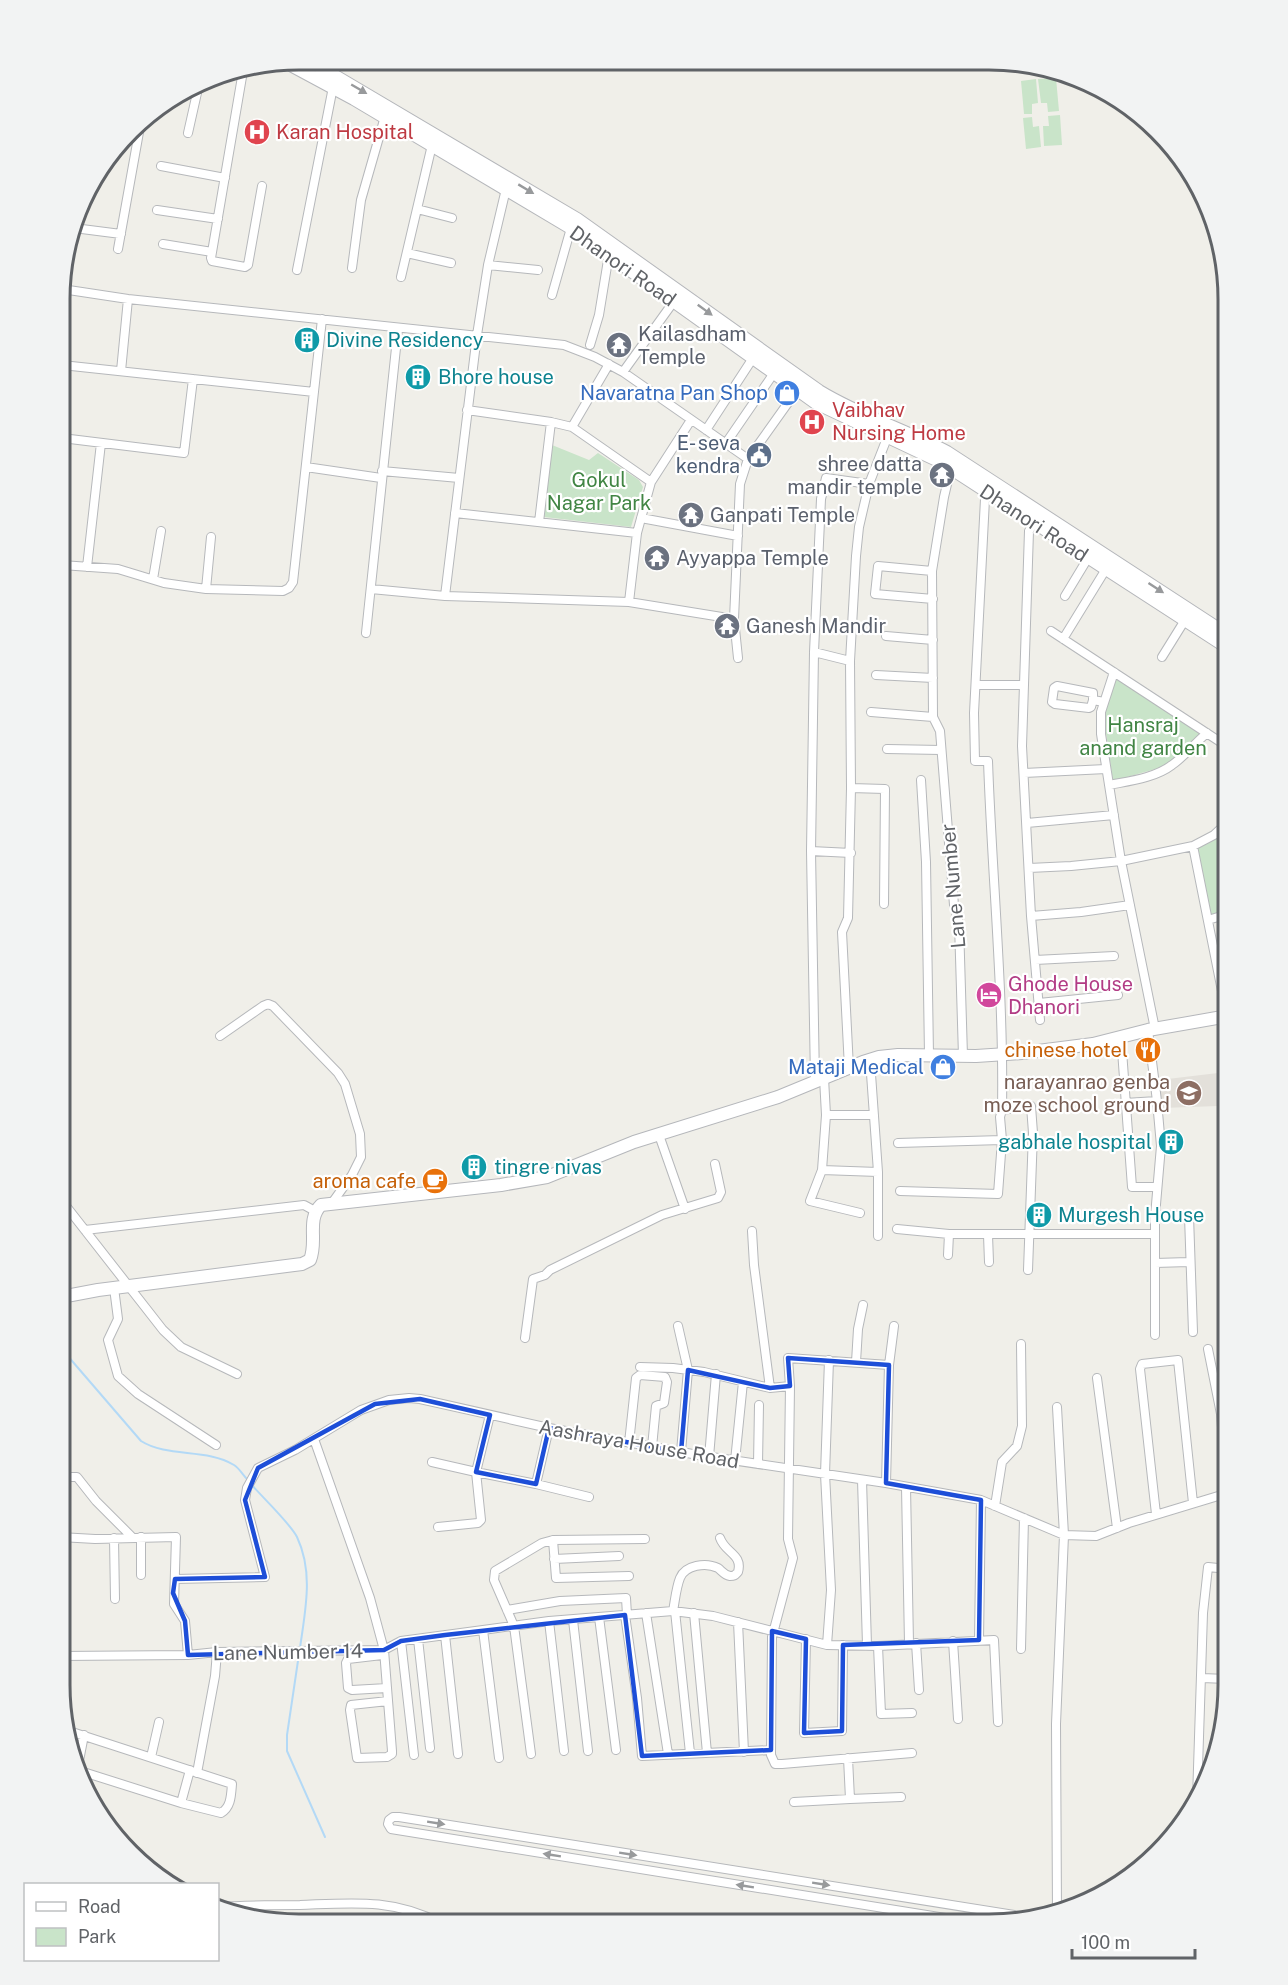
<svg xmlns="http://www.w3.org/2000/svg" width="1288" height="1985" font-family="'Public Sans',sans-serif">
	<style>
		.education { fill: #e3e0da }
		.green { fill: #c9e4c9 }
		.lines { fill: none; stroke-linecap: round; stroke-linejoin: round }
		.stream { stroke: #b3d9f6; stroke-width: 2 }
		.street-casing { stroke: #b6b8bb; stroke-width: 10 }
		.secondary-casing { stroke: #b5b7bb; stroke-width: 14 }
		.street { stroke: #fff; stroke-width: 8 }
		.secondary { stroke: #fff; stroke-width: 12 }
		.oneway { fill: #989a9c }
		.marked { fill: none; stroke: #1d4ed8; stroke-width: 4.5; stroke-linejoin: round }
		.labels { text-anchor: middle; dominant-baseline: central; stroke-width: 4.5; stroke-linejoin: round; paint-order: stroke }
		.health-label { font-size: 20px; fill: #be3a42; stroke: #fff; text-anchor: start }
		.street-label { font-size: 20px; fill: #606367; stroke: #fff }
		.worship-label { font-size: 20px; fill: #5b616d; stroke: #fff; text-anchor: start }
		.culture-label { font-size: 20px; fill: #0d838f; stroke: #fff; text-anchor: start }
		.shop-label { font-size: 20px; fill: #366cbe; stroke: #fff; text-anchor: end }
		.service-label { font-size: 20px; fill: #4e5e75; stroke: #fff; text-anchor: end }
		.park-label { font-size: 20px; fill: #418544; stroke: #fff }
		.hotel-label { font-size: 20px; fill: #b23c85; stroke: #fff; text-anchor: start }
		.food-label { font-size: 20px; fill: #c56008; stroke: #fff; text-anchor: end }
		.education-label { font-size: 20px; fill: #785e54; stroke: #fff; text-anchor: end }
		.rim { fill: none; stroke: #606367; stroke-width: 3 }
	</style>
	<rect width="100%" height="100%" fill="#f0efe9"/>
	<path class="education" d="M1218,1073V1106L1162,1108L1159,1080Z"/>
	<path class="green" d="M1056,78L1059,111L1048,112L1047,103H1041L1038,79Z
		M1036,79L1038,103L1032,104V114H1024L1021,81Z
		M1060,115L1062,145L1044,146L1043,126H1049L1048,116Z
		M1032,117L1033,127L1039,126L1041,147L1026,149L1023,118Z
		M552,445L589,460L598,453L639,480L643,487L631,527L544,517Z
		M1116,677L1201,733L1166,766L1113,781L1103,713Z
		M1228,825V911L1210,916L1197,849Z"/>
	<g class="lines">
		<path class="stream" d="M60,1347L141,1441C168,1458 206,1448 234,1465C239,1468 243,1475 247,1479
			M251,1484C262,1497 290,1523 297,1537C314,1573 305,1611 300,1648
			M299,1654L287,1735V1751L325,1837"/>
		<defs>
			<path id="street" d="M243,71L211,258L212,261L245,267L248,265L262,186
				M188,133L199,84
				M161,166L225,178
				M417,209L452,218
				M157,210L218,219
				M74,228L121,234
				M163,244L212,252
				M118,249L141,121
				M407,253L451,263
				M488,265L538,270
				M352,268L361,200L386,113
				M297,270L333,87
				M401,277L432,145
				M62,289L128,299L564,345L595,357L623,372L748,459
				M552,295L571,228
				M590,345L599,315L609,254
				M62,365L314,392
				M121,371L128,299
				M623,372L677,297
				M467,410L551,422L572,427L651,482
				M572,427L609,364
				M706,430L753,358
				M62,438L184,453L193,379
				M726,443L774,373
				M954,465L948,480L944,497L932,571L933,717L940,731L954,905L959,924L963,1056
				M306,467L381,478
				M382,471L459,478
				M455,513L637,533
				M641,518L738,536
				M1036,518L1029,531L1022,746L1031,916L1040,1020
				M539,522L551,422
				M62,565L118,569L164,583L206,589L283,591L289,588L293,582L322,319
				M87,567L101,443
				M932,571L878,566L875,594L933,599
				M153,579L161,531
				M206,589L211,537
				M371,589L445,596L629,602L734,619
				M445,596L477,335L488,265L506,189
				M1065,596L1088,558
				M629,602L637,533L651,482L691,420
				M1051,631L1228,747
				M366,633L398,329
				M886,636L933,640
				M1063,639L1106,569
				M814,652L850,661
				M1162,657L1185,620
				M738,658L734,619L740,484L748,459L800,386
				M1114,672L1101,712V734L1121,861L1155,1029
				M876,675L933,678
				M976,685H1023
				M1093,700L1091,707L1089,708L1055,704L1052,702L1054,688L1057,686L1093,693V700L1104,702
				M871,712L933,717
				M887,749L941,750
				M61,750H64
				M1024,773L1106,769
				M921,780L926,862L929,1055
				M1109,785C1129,781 1155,778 1172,765C1185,756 1195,743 1207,733
				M851,788L885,789L884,904
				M61,809H62
				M1027,823L1114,815
				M1193,846L1227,1016
				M811,851L851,853
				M1029,868L1071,866L1121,861L1193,846L1214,835L1228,822
				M1031,916L1081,912L1130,905
				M1208,920L1228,914
				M1035,960L1114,956
				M1039,1003L1118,995
				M1148,1030L1157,1101L1161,1146L1155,1216V1335
				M220,1036L263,1006L268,1004L273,1006L338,1073L345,1084L360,1134L361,1157L352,1175L332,1203
				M1121,1037L1132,1187H1157
				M870,1060L878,1172V1236
				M849,1068L842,932L848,918L851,788L850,661L856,556L859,527L869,484
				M824,1078L826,1115L822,1170L810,1201L860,1213
				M815,1081L811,851L814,652L821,499L826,478L869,484L889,433
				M1125,1103L1157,1101
				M1002,1110L1031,1106L1033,1133L1028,1270
				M826,1115H874
				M659,1135L685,1209
				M898,1143L1002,1140
				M822,1170L878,1172
				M900,1191L998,1194L1002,1140L1000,1117L1002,1110C1004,994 992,877 988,761H975L974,713L985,499L991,489
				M66,1206L163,1330L181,1347L237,1374
				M1155,1215L1189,1216L1193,1332
				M897,1229L949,1234H1155
				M85,1230L304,1205L315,1211
				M752,1231L754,1265L770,1388
				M988,1235L989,1262
				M948,1255L949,1234
				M1155,1263L1189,1262
				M114,1288L118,1319L108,1340L118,1376L138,1394L216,1445
				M678,1326L688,1370L681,1452
				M525,1338L533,1279L545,1275L550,1270L662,1215L718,1198L721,1192L715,1164
				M1208,1349L1221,1414L1227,1496
				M856,1362L858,1329L863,1305
				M889,1365L788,1358L790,1386L788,1539L793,1558L772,1637L771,1755L775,1764H782L912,1753
				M640,1367L673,1368L704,1372L770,1388L790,1386
				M1097,1378L1117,1528
				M490,1415L476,1472L536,1484
				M549,1428L536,1484L589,1497
				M314,1439L370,1598L384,1650L392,1751V1754L387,1757L357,1758L350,1710L351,1705L388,1701
				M629,1443L636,1378L640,1375L665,1377L667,1382L664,1403L656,1406L652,1447
				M709,1457L716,1374
				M735,1461L743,1382
				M432,1462L476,1472L481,1520L478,1523L438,1527
				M758,1464L759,1405
				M60,1477H77L96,1501L132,1537
				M862,1480L867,1645
				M886,1483L889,1365L894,1326
				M906,1487L909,1643
				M995,1506L1002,1462L1017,1446L1022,1426L1021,1344
				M1156,1514L1140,1369L1142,1364L1178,1360L1193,1503
				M60,1537L95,1539L176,1537L174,1604L185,1621L188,1655
				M141,1537V1575
				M114,1538L115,1599
				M553,1540L556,1578L629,1576
				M554,1559L619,1556
				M175,1579L265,1577L245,1500L247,1488L258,1468L295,1450L361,1410L389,1400L409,1398L420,1399L549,1428L698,1455L886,1483L981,1500L1064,1535L1096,1536L1129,1523L1228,1493
				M60,1605V1612
				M507,1610L560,1601L626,1598L627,1615
				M673,1611C675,1601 676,1588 680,1578C685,1565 706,1562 718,1568C722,1571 724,1575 730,1576C735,1576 735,1575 738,1572C743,1554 725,1553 720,1538
				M675,1611L690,1753
				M646,1613L668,1754
				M694,1613L707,1753
				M625,1615L637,1698L642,1756L771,1750
				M599,1617L616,1750
				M573,1620L588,1751
				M549,1621L564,1751
				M738,1622L744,1752
				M483,1630L499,1758
				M445,1635L458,1754
				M418,1639L430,1748
				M806,1639L804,1733L842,1731L843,1645
				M979,1640L981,1500
				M401,1641L414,1755
				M953,1641L958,1719
				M916,1643L919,1690
				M827,1645L831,1590L825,1474L829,1360
				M878,1646L881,1714L912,1713
				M1021,1649L1024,1518
				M382,1655L348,1659L346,1663L348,1688L352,1690L387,1688
				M60,1656L188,1655L217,1652L384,1650L401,1641L483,1630L549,1621L673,1611L713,1616L827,1645L878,1646L994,1640L998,1722
				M1202,1678L1227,1679
				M69,1731L232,1784C231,1796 231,1807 221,1813L181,1803L77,1770
				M531,1754L514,1626L494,1580L495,1571L542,1543L553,1540L645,1539
				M151,1757L159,1722
				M848,1758L850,1799L901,1797
				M77,1771L84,1735
				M197,1773L215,1676L217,1652
				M1197,1799L1203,1613L1208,1567L1228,1569
				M794,1802L850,1799
				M181,1803L190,1770
				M218,1907C245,1905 273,1905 300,1905C352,1903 392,1898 440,1923
				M1057,1911L1056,1724L1064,1535L1057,1407
				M989,1925L391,1829L388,1824L389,1820L393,1817H399L1027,1917"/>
			<path id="secondary" d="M308,60L577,219L819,391C860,416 905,430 947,452L1228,635
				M287,63L354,99L571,228L816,403L941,462L1228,648
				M61,1297L98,1290L302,1264L310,1260C318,1241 306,1220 321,1205L501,1185L547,1177L634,1142L778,1097L863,1062L879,1057L898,1055L976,1056L1022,1053L1093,1044L1148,1030L1228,1016"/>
		</defs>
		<use href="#street" class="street-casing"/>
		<use href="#secondary" class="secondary-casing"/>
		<use href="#street" class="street"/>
		<use href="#secondary" class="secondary"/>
	</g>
	<defs><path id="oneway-solid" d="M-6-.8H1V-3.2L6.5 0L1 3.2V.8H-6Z" transform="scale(1.5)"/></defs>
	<g class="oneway">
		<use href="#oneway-solid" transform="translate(359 89) rotate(30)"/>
		<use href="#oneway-solid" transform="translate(526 189) rotate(31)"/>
		<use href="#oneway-solid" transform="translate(705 310) rotate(36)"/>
		<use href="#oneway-solid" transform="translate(1156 588) rotate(33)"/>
		<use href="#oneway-solid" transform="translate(436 1823) rotate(9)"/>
		<use href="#oneway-solid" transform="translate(628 1854) rotate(9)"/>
		<use href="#oneway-solid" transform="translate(552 1855) rotate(-171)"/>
		<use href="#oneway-solid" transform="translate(821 1884) rotate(9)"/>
		<use href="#oneway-solid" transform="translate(745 1886) rotate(-171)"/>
	</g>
	<path class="marked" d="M788,1358L889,1365L886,1483L981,1500L979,1640L843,1645L842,1731L804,1733L806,1639L772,1631L771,1750L642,1756L625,1615L445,1635L401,1641L384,1650L188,1655L185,1621L173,1593L175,1579L265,1577L245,1500L258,1468L375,1404L420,1399L490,1415L476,1472L536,1484L549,1428L681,1452L688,1370L770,1388L790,1386Z"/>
	<defs>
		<symbol id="hospital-disc" viewBox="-11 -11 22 22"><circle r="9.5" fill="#e0444e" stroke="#fff"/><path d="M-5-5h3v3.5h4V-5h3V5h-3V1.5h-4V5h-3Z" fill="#fff"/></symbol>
		<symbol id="building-disc" viewBox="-11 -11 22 22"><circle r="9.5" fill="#0f9aa8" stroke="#fff"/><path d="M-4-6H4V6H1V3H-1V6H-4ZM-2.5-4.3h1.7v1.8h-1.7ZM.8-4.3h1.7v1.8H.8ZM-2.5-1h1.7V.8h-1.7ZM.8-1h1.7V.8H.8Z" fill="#fff"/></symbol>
		<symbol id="temple-disc" viewBox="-11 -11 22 22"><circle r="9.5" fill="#6b7280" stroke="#fff"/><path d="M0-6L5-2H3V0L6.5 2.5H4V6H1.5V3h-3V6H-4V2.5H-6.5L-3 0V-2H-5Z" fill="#fff"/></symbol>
		<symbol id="shop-disc" viewBox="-11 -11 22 22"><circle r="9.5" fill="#3f7fe0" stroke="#fff"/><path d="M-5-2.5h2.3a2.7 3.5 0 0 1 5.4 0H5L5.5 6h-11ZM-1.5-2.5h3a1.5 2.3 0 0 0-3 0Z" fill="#fff"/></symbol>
		<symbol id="civic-disc" viewBox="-11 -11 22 22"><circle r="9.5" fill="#5c6f8a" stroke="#fff"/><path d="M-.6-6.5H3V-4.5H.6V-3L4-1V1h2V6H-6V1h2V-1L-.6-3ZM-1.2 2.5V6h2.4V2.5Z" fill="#fff"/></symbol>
		<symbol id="hotel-disc" viewBox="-11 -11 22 22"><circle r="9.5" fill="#d1479c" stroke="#fff"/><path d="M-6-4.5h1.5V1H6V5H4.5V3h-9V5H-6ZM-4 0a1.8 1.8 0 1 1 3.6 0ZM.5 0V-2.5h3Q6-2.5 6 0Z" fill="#fff"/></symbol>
		<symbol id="restaurant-disc" viewBox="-11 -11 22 22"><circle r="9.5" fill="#e8710a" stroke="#fff"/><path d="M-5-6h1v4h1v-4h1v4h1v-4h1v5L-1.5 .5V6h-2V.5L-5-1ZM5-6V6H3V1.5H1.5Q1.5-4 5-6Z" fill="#fff"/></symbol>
		<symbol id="school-disc" viewBox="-11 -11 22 22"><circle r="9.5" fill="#8d6e63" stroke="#fff"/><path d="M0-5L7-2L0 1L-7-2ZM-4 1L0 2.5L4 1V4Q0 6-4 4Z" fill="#fff"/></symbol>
		<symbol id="cafe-disc" viewBox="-11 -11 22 22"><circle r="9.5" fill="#e8710a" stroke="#fff"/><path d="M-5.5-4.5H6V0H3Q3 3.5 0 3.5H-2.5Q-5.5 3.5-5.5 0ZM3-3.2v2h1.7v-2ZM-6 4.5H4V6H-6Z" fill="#fff"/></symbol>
	</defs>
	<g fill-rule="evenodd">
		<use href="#hospital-disc" x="242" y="117" width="30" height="30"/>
		<use href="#building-disc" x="292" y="325" width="30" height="30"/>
		<use href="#temple-disc" x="604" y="330" width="30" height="30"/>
		<use href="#building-disc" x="403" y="362" width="30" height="30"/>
		<use href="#shop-disc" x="772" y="378" width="30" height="30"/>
		<use href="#hospital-disc" x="797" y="407" width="30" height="30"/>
		<use href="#civic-disc" x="744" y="440" width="30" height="30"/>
		<use href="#temple-disc" x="927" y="460" width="30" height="30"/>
		<use href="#temple-disc" x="676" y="500" width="30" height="30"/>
		<use href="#temple-disc" x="642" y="543" width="30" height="30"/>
		<use href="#temple-disc" x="712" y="611" width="30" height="30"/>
		<use href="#hotel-disc" x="974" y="980" width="30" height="30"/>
		<use href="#restaurant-disc" x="1133" y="1035" width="30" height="30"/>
		<use href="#shop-disc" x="928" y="1052" width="30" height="30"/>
		<use href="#school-disc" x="1174" y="1078" width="30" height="30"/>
		<use href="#building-disc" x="1156" y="1127" width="30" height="30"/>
		<use href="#building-disc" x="459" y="1152" width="30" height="30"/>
		<use href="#cafe-disc" x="420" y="1166" width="30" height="30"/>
		<use href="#building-disc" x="1024" y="1200" width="30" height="30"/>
	</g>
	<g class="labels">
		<g class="health-label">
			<text x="276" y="132">Karan Hospital</text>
			<text x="832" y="410">Vaibhav<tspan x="832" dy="23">Nursing Home</tspan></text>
		</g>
		<g class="street-label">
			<text transform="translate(623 266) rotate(35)">Dhanori Road</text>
			<text transform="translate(1034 523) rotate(33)">Dhanori Road</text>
			<text transform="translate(953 886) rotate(-95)">Lane Number</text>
			<text transform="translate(639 1444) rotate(10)">Aashraya House Road</text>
			<text transform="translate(288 1652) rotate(-1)">Lane Number 14</text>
		</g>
		<g class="worship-label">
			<text x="638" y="334">Kailasdham<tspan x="638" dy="23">Temple</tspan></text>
			<text x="922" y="464" text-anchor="end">shree datta<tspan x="922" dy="23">mandir temple</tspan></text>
			<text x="710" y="515">Ganpati Temple</text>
			<text x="676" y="558">Ayyappa Temple</text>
			<text x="746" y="626">Ganesh Mandir</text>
		</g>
		<g class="culture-label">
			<text x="326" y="340">Divine Residency</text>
			<text x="438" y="377">Bhore house</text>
			<text x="1152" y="1142" text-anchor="end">gabhale hospital</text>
			<text x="494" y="1167">tingre nivas</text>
			<text x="1058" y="1215">Murgesh House</text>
		</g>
		<g class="shop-label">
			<text x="768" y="393">Navaratna Pan Shop</text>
			<text x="924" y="1067">Mataji Medical</text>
		</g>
		<g class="service-label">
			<text x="740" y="443">E- seva<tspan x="740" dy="23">kendra</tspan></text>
		</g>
		<g class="park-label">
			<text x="599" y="480">Gokul<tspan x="599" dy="23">Nagar Park</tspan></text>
			<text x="1143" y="725">Hansraj<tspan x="1143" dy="23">anand garden</tspan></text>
		</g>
		<g class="hotel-label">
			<text x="1008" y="984">Ghode House<tspan x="1008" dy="23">Dhanori</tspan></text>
		</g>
		<g class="food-label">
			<text x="1128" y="1050">chinese hotel</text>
			<text x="416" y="1181">aroma cafe</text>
		</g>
		<g class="education-label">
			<text x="1170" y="1082">narayanrao genba<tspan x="1170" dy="23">moze school ground</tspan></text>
		</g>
	</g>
	<path d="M0 0H1288V1985H0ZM299 70H989A229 229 0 0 1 1218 299V1685A229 229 0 0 1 989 1914H299A229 229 0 0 1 70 1685V299A229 229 0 0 1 299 70Z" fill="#f2f3f3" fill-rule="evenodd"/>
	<path class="rim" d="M299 70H989A229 229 0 0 1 1218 299V1685A229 229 0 0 1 989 1914H299A229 229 0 0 1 70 1685V299A229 229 0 0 1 299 70Z"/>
	<rect x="24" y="1883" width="195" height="78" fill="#ffffff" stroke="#bfc1c2" stroke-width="1.5"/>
	<rect x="36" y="1902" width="30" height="9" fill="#ffffff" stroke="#bfc1c2" stroke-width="1.5"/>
	<text x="78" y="1913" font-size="18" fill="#606367">Road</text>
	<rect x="36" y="1928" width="30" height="18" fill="#c9e4c9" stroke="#bfc1c2" stroke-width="1.5"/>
	<text x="78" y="1943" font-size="18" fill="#606367">Park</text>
	<path d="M1072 1949v9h123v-9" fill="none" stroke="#606367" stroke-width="3"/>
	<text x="1081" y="1949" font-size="18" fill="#606367" stroke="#ffffff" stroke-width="4.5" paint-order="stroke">100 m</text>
</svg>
